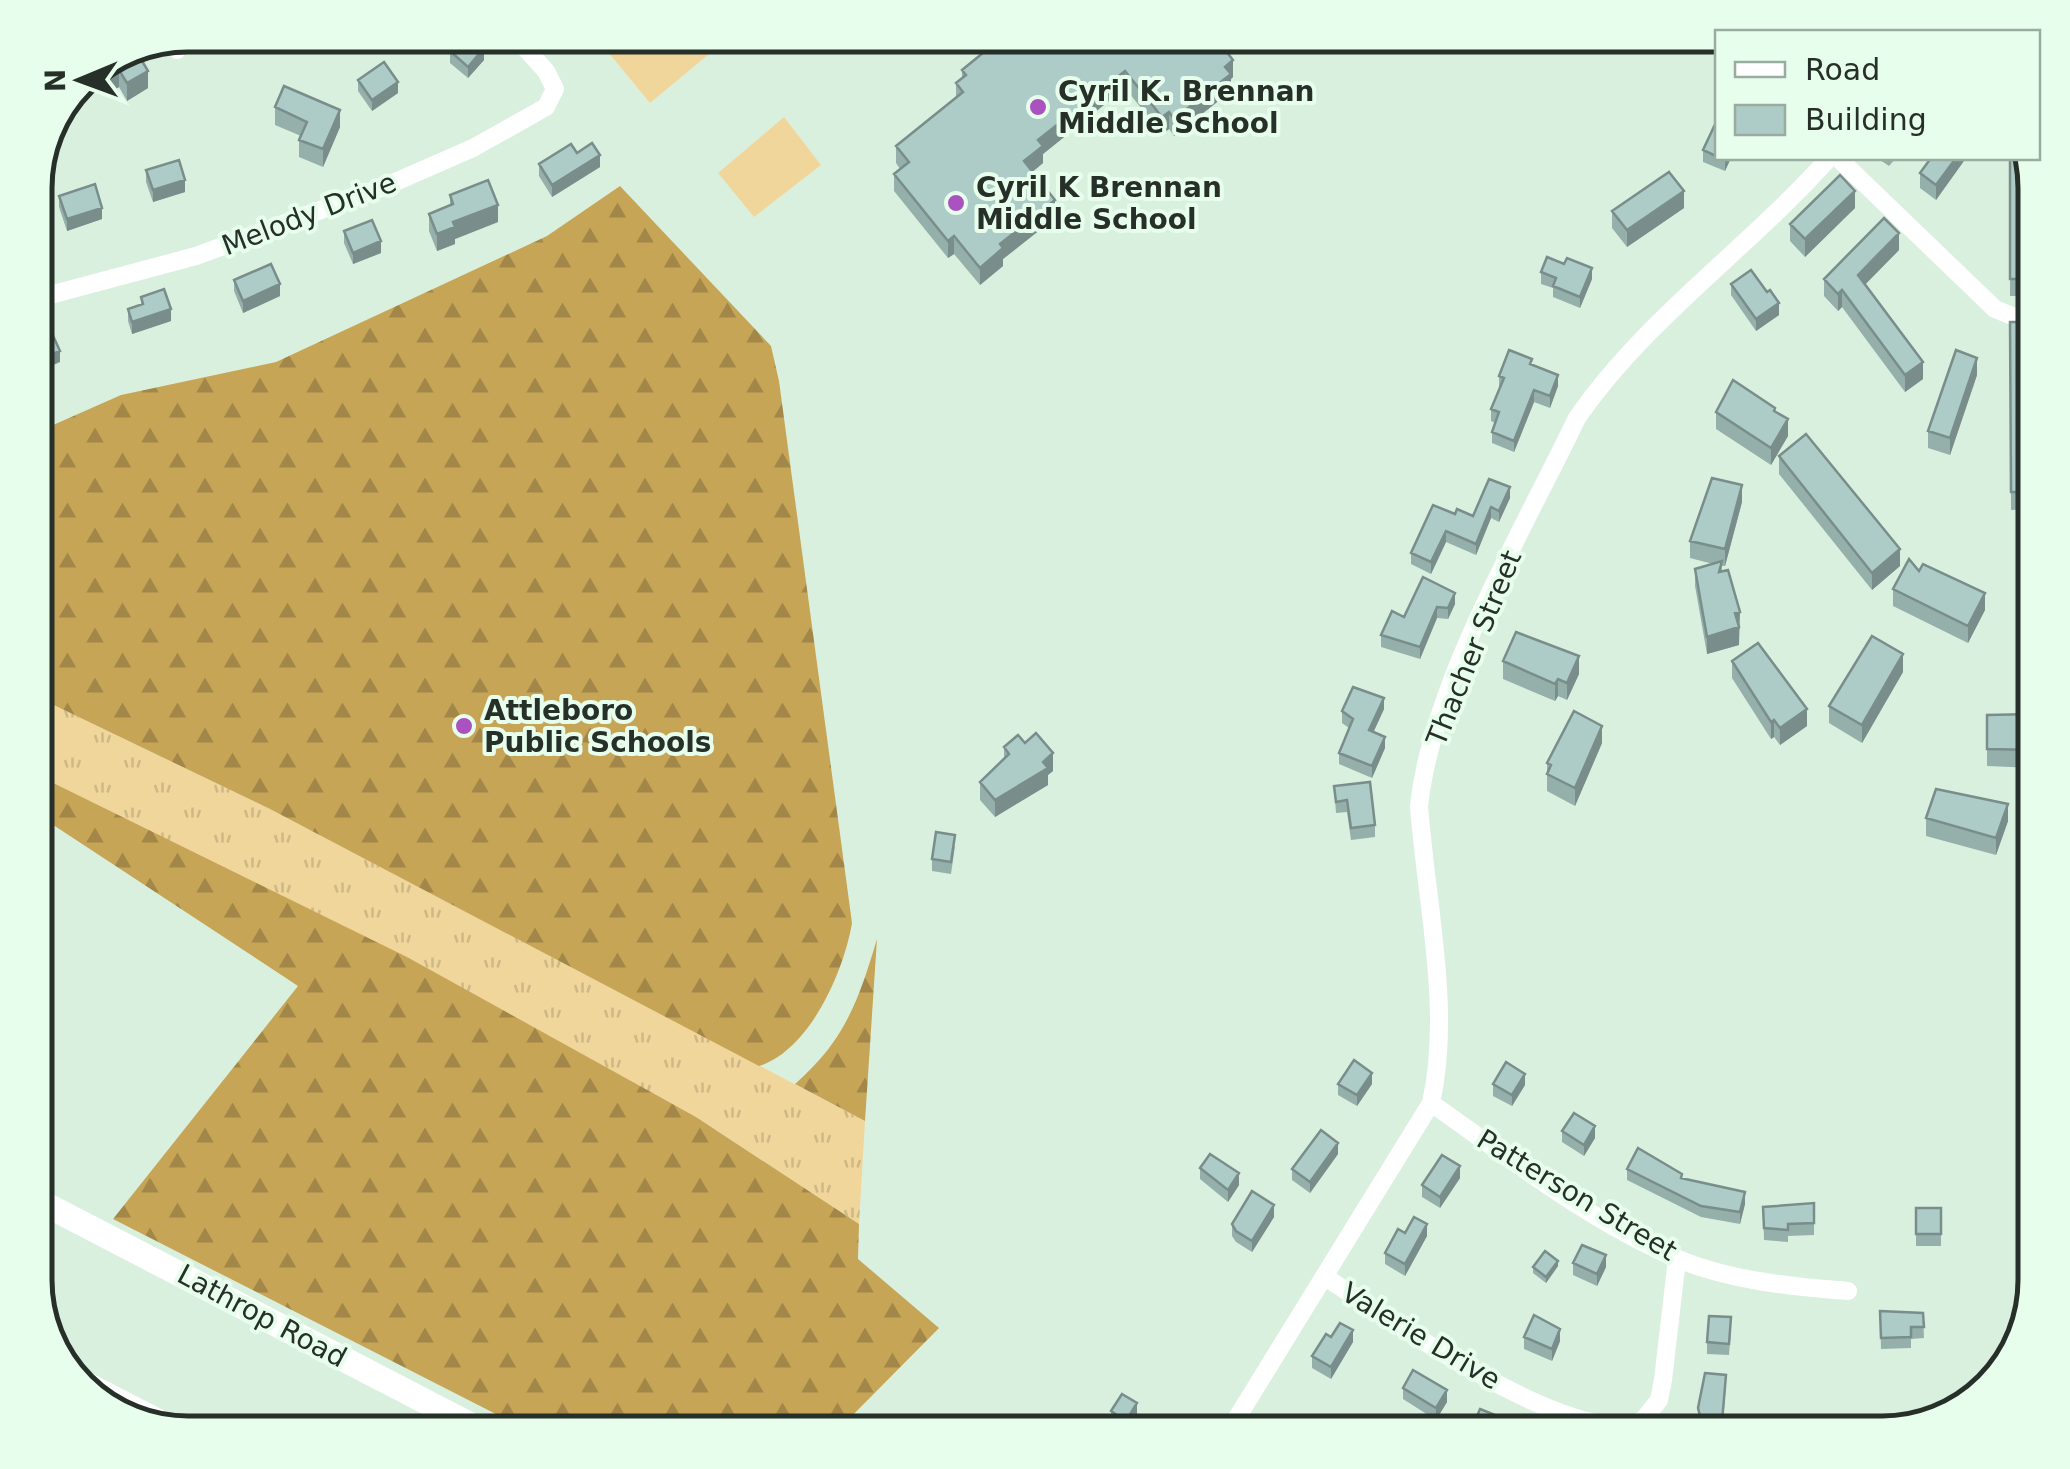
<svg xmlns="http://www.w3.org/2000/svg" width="2070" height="1469" font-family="'DejaVu Sans',sans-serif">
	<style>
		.grass { fill: url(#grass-tufts) }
		.forest { fill: url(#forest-firs) }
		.pitch { fill: #f1d69c }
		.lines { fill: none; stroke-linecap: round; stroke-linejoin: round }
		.street { stroke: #fff; stroke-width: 18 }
		.secondary { stroke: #fff; stroke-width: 25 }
		.highway { stroke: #fff; stroke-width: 30 }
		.wall { fill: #95afab }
		.shaded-wall { fill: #798e8b }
		.building { fill: #adcbc7; stroke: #798e8b; stroke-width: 2.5 }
		.poi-dot { fill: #aa53c0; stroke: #e7feed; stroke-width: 4 }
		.labels { text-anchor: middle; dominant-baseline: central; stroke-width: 8; stroke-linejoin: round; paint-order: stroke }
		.poi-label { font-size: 28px; font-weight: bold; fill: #272f29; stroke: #e7feed; text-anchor: start }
		.street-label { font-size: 28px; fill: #272f29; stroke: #e7feed }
		.rim { fill: none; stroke: #272f29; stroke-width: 5 }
	</style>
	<defs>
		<pattern id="grass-tufts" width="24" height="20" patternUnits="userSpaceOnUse" patternTransform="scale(2.5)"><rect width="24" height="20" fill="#f1d69c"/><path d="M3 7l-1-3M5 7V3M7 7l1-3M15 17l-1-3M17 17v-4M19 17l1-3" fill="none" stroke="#cfb886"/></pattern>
		<pattern id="forest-firs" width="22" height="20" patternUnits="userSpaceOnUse" patternTransform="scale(2.5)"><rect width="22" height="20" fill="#c7a557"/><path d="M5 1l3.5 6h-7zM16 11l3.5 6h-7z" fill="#a28748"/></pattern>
	</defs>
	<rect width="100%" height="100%" fill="#daf0df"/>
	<path class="grass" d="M35,696L270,809L865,1121L859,1224L696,1117L35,774Z"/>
	<path class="forest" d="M620,186L771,346L779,381L852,923C844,971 810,1050 759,1066L270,809L35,696V433L121,395L276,362L547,236Z
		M35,774L407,957L696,1117L859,1224L858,1259L939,1328L834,1434H535L113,1219L298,986L35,813Z
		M877,939L865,1121L795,1084C845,1040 858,1002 877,939Z"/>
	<path class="pitch" d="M594,35H732L650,103Z
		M784,117L821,165L754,217L718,173Z"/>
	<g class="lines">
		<path class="street" d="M171,42L177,50
			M1838,158L1995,309L2017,318L2035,319
			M35,299L196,256L386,186L473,148L546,107L555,89L546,71L513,35
			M1431,1103C1508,1157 1588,1220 1676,1258C1726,1280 1793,1287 1848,1291
			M1325,1277C1384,1315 1578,1454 1643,1420L1659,1400L1663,1380L1677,1259
			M1227,1434L1431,1103C1452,1009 1426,902 1419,806C1432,683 1523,531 1577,418C1646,318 1749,248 1829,158"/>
		<path class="secondary" d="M35,1199L488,1434"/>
		<path class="highway" d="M80,1384L154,1422"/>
	</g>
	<path class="wall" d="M1225,35V47L1224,48L1233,77L1231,79V91L1174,136L1169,129L1162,134L1125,88L1043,154V163L1032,172L1055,218L1003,259V266L980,285L954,254L948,258L894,191V174L900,169L896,163V146L956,98V83L962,78V70Z
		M450,51L484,60L468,78L450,63Z
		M138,54L148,88L127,101L119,87L109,93L99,77V69Z
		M358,80L398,93L372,111L358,91Z
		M275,107L340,127L323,167L299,157V140L301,136L275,125Z
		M1718,118V158H1731L1725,171L1703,162V150Z
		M577,153L600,167L552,197L539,176V164Z
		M1877,158H1896L1889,166Z
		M1966,158L1936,200L1920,188V173Z
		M2010,158L2032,174V296H2010Z
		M146,170L185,192L153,202L146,182Z
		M450,195L498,222L455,239V244L437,251L429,231V214L450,205Z
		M59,196L102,219L67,231L59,207Z
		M1684,208L1627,247L1612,228V211Z
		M1855,208L1805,257L1790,241V224Z
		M344,231L381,253L353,264L344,243Z
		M1899,250L1865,284L1923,379L1905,392L1842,307L1838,311L1824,296V279Z
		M1541,272L1592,279L1580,308L1553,297V288L1541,284Z
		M234,280L280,296L243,313L234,291Z
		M1731,284L1779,315L1756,331L1731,295Z
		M141,297L171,321L132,334L128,321V309L141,305Z
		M2010,322H2032V509L2011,510Z
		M1532,365L1558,386L1550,408L1534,402L1514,452L1492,443V432L1495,423L1491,421V409L1500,388H1499V376Z
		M1977,375L1950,455L1928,448V431Z
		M1716,412H1775L1788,436L1771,465L1716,429Z
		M1779,456L1900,566L1872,590L1779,474Z
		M1510,498L1499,522L1491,518L1476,555L1446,542L1431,574L1411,564V553L1455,514L1473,516Z
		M1742,502L1725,566H1722V571L1740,629H1739V645L1707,654L1695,586V569L1713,564L1690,558V541Z
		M1919,571L1985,610L1968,643L1893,606V589Z
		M1455,593V604L1448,619L1437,618L1420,659L1381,647V635L1404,617Z
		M1503,661L1579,674L1567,700L1558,696L1555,701L1503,679Z
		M1732,661L1807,726L1780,745L1774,737L1771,739L1732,678Z
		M1903,672L1862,743L1829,723V706Z
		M1384,709L1373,732L1385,748L1372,778L1339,764V753L1349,728L1342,723V711Z
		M2035,714V768L1987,766V715Z
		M1602,743L1575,806L1547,791V763Z
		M1004,747L1053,771L1048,775V785L995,817L980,800V782L1004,759Z
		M1334,786L1375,825V837L1351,840L1347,812L1336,813Z
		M1926,818L2008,821L1996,855L1926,836Z
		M955,846L951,874L932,871V859Z
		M2029,979H2035V1009H2029Z
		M1338,1084H1372L1357,1106L1338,1095Z
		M1493,1084L1525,1085L1512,1106L1493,1096Z
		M1562,1131L1595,1138L1584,1156L1562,1142Z
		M1338,1154L1310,1193L1292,1180V1169Z
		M1200,1168L1239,1185L1228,1202L1200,1179Z
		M1627,1169L1682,1179L1745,1204L1740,1224L1701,1217L1627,1180Z
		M1460,1178L1440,1208L1422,1197V1185Z
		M1814,1203V1235L1788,1236V1242L1764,1240L1763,1207Z
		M1916,1208H1941V1246H1916Z
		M1274,1217L1252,1252L1236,1242L1232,1236V1224Z
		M1405,1233L1427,1236L1405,1276L1385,1264V1253Z
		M1573,1263L1606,1267L1597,1286L1573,1275Z
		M1558,1266L1546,1283L1533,1273V1267Z
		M1880,1311L1923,1313L1924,1338L1911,1339V1348L1881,1349Z
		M1731,1329L1729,1355L1707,1354V1342Z
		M1331,1337L1353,1342L1331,1379L1312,1368V1356Z
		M1524,1337L1560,1341L1552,1361L1524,1349Z
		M1726,1386L1722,1433L1701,1432L1698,1419V1408Z
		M1403,1388L1447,1402L1436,1420L1403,1399Z
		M1111,1411L1137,1414L1126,1432L1111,1423Z"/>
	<path class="shaded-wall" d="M1219,35H1225V47L1216,55V38Z
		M484,48V60L468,78V67Z
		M1233,60V77L1231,79V91L1174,136V119Z
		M119,70V87L109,93V76Z
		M148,71V88L127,101V83Z
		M1125,71V88L1043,154V163L1024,179V161L1038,140Z
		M398,82V93L372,111V100Z
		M340,110V127L323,167V149Z
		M1169,112V129L1162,134V117Z
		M600,155V167L552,197V185Z
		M1726,158H1731L1725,171V160Z
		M1956,158H1966L1936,200V185Z
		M185,180V192L153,202V190Z
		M1684,191V208L1627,247V230Z
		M1855,191V208L1805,257V239Z
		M1055,200V218L1003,259V266L980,285V268L1000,244Z
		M498,205V222L455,239V244L437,251V234L453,222Z
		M102,208V219L67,231V219Z
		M1899,233V250L1858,292V275Z
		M954,236V254L948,258V241Z
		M381,241V253L353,264V253Z
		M1592,268V279L1580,308V297Z
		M280,284V296L243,313V301Z
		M1842,290V307L1838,311V294Z
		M1779,303V315L1756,331V319Z
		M171,309V321L132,334V322Z
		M60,351V362L35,373V361Z
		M1977,358V375L1950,455V438Z
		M1923,362V379L1905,392V375Z
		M1558,375V386L1550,408V396Z
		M1534,390V402L1514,452V441Z
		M1788,419V436L1771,465V448Z
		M1742,485V502L1725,566V549Z
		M1510,487V498L1499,522V511Z
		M1491,507V518L1476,555V544Z
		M1446,531V542L1431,574V562Z
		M1900,549V566L1872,590V573Z
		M1455,593V604L1448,619V608Z
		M1985,593V610L1968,643V626Z
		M1437,607V618L1420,659V647Z
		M1740,612L1739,645L1707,654V637L1735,613Z
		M1903,654V672L1862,743V725Z
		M1579,656V674L1567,700V683Z
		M1558,679V696L1555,701V684Z
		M1384,698V709L1369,742V730Z
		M1807,709V726L1780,745V728Z
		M1774,720V737L1771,739V722Z
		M1602,726V743L1575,806V788Z
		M1385,737V748L1372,778V766Z
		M1053,753V771L1048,775V785L995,817V800Z
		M2008,804V821L1996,855V838Z
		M1372,1073V1084L1357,1106V1095Z
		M1525,1074V1085L1512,1106V1095Z
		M1595,1126V1138L1584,1156V1145Z
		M1338,1143V1154L1310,1193V1182Z
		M1460,1166V1178L1440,1208V1197Z
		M1239,1173V1185L1228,1202V1190Z
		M1745,1192V1204L1740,1224V1212Z
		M1274,1205V1217L1252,1252V1241Z
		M1427,1224V1236L1405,1276V1264Z
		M1606,1255V1267L1597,1286V1274Z
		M1558,1261V1266L1546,1283V1277Z
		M1560,1329V1341L1552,1361V1349Z
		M1353,1330V1342L1331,1379V1367Z
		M1447,1390V1402L1436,1420V1408Z
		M1137,1403V1414L1126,1432V1421Z"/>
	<path class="building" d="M464,35H468L484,48L468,67L450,51Z
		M1005,35H1219L1216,38L1233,60L1225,67L1231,74L1174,119L1169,112L1162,117L1125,71L1038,140L1043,146L1024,161L1055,200L1000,244L1003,248L980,268L954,236L948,241L894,174L909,162L896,146L963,92L956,83L966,75L962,70Z
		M138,54L148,71L127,83L119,70L109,76L103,67Z
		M384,62L398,82L372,100L358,80Z
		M284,86L340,110L323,149L299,140L307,122L275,107Z
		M1718,118V157L1703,150Z
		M592,143L600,155L552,185L539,164L571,144L577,153Z
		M1931,158H1956L1936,185L1920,173Z
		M2010,158H2028L2032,174V279H2010Z
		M179,160L185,180L153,190L146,170Z
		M1669,172L1684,191L1627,230L1612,211Z
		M1840,175L1855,191L1805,239L1790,224Z
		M488,180L498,205L453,222L455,227L437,234L429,214L453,204L450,195Z
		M95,184L102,208L67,219L59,196Z
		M1884,218L1899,233L1858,275L1923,362L1905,375L1842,290L1838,294L1824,279Z
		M372,220L381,241L353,253L344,231Z
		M1547,257L1564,264L1567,258L1592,268L1580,297L1553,286L1556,278L1541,272Z
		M271,264L280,284L243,301L234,280Z
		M1751,270L1767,292L1770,290L1779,303L1756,319L1731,284Z
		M164,289L171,309L132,322L128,309L143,304L141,297Z
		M2010,322H2032V492H2011Z
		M50,329L60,351L35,361V335Z
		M1509,350L1532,359L1530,364L1558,375L1550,396L1534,390L1514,441L1492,432L1499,412L1491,409L1504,378L1499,376Z
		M1956,350L1977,358L1950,438L1928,431Z
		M1733,380L1775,408L1774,411L1788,419L1771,448L1716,412Z
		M1806,434L1900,549L1872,573L1779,456Z
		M1712,478L1742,485L1725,549L1690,541Z
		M1489,479L1510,487L1499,511L1491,507L1476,544L1446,531L1431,562L1411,553L1433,505L1455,514L1457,509L1473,516Z
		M1909,559L1919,571L1923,564L1985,593L1968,626L1893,589Z
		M1722,561L1719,572L1728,570L1740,612L1735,613L1739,627L1707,637L1695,569Z
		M1423,577L1455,593L1448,608L1437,607L1420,647L1381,635L1392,611L1404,617Z
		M1516,632L1579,656L1567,683L1558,679L1555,684L1503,661Z
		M1872,636L1903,654L1862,725L1829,706Z
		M1758,643L1807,709L1780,728L1774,720L1771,722L1732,661Z
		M1353,687L1384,698L1369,730L1385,737L1372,766L1339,753L1353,719L1342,711Z
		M1574,711L1602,726L1575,788L1547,774L1551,765L1547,763Z
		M2035,714V750L1987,749V715Z
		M1036,733L1053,753L1043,762L1048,768L995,800L980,782L1009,754L1004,747L1018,735L1025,743Z
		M1370,782L1375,825L1351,828L1347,800L1336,802L1334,786Z
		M1936,789L2008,804L1996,838L1926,818Z
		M936,832L955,835L951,862L932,859Z
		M2029,979H2035V998H2029Z
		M1354,1060L1372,1073L1357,1095L1338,1084Z
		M1506,1062L1525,1074L1512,1095L1493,1084Z
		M1574,1113L1595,1126L1584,1145L1562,1131Z
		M1321,1130L1338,1143L1310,1182L1292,1169Z
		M1638,1148L1682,1174L1681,1178L1745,1192L1740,1212L1701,1206L1627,1169Z
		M1210,1154L1239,1173L1228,1190L1200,1168Z
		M1442,1155L1460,1166L1440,1197L1422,1185Z
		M1252,1191L1274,1205L1252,1241L1236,1231L1232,1224Z
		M1814,1203V1223L1788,1224V1230L1764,1228L1763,1207Z
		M1916,1208H1941V1234H1916Z
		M1414,1217L1427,1224L1405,1264L1385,1253L1398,1229L1405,1233Z
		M1582,1245L1606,1255L1597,1274L1573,1263Z
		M1545,1251L1558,1261L1546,1277L1533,1267Z
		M1880,1311L1923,1313L1924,1327H1911V1337L1881,1338Z
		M1534,1315L1560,1329L1552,1349L1524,1337Z
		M1709,1316L1731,1317L1729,1344L1707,1342Z
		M1340,1323L1353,1330L1331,1367L1312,1356L1326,1334L1331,1337Z
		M1413,1370L1447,1390L1436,1408L1403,1388Z
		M1705,1373L1726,1375L1722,1422L1701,1420L1698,1408Z
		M1122,1394L1137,1403L1126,1421L1111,1411Z
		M1480,1409L1505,1419L1502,1427L1509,1430L1507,1434H1481L1471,1430Z
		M1135,1426L1147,1434H1130Z"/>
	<g class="poi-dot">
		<circle cx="1038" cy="107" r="10"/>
		<circle cx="956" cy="203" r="10"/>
		<circle cx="464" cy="726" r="10"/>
	</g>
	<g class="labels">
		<g class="poi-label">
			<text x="1058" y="91">Cyril K. Brennan<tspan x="1058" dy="32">Middle School</tspan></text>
			<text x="976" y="187">Cyril K Brennan<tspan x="976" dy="32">Middle School</tspan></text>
			<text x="484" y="710">Attleboro<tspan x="484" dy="32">Public Schools</tspan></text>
		</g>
		<g class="street-label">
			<text transform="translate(309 214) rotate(-21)">Melody Drive</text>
			<text transform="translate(1474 648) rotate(-68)">Thacher Street</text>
			<text transform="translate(1577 1195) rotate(31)">Patterson Street</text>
			<text transform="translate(262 1316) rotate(28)">Lathrop Road</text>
			<text transform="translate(1421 1336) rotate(31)">Valerie Drive</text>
		</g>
	</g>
	<path d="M0 0H2070V1469H0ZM188 52H1882A136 136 0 0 1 2018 188V1280A136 136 0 0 1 1882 1416H188A136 136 0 0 1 52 1280V188A136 136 0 0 1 188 52Z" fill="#e7feed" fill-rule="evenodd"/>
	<path class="rim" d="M188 52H1882A136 136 0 0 1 2018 188V1280A136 136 0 0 1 1882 1416H188A136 136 0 0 1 52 1280V188A136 136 0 0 1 188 52Z"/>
	<rect x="1715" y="30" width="325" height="130" fill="#e7feed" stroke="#9aab9f" stroke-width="2.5"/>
	<rect x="1735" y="62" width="50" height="15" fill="#ffffff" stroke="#9aab9f" stroke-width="2.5"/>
	<text x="1805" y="80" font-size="30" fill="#272f29">Road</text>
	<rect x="1735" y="105" width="50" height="30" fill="#adcbc7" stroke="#9aab9f" stroke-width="2.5"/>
	<text x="1805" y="130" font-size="30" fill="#272f29">Building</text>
	<g transform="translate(80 80) rotate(269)" stroke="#e7feed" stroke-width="8" paint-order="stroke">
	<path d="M0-8L18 38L0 25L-18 38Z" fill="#272f29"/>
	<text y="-15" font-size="28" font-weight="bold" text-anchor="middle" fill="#272f29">N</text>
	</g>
</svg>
